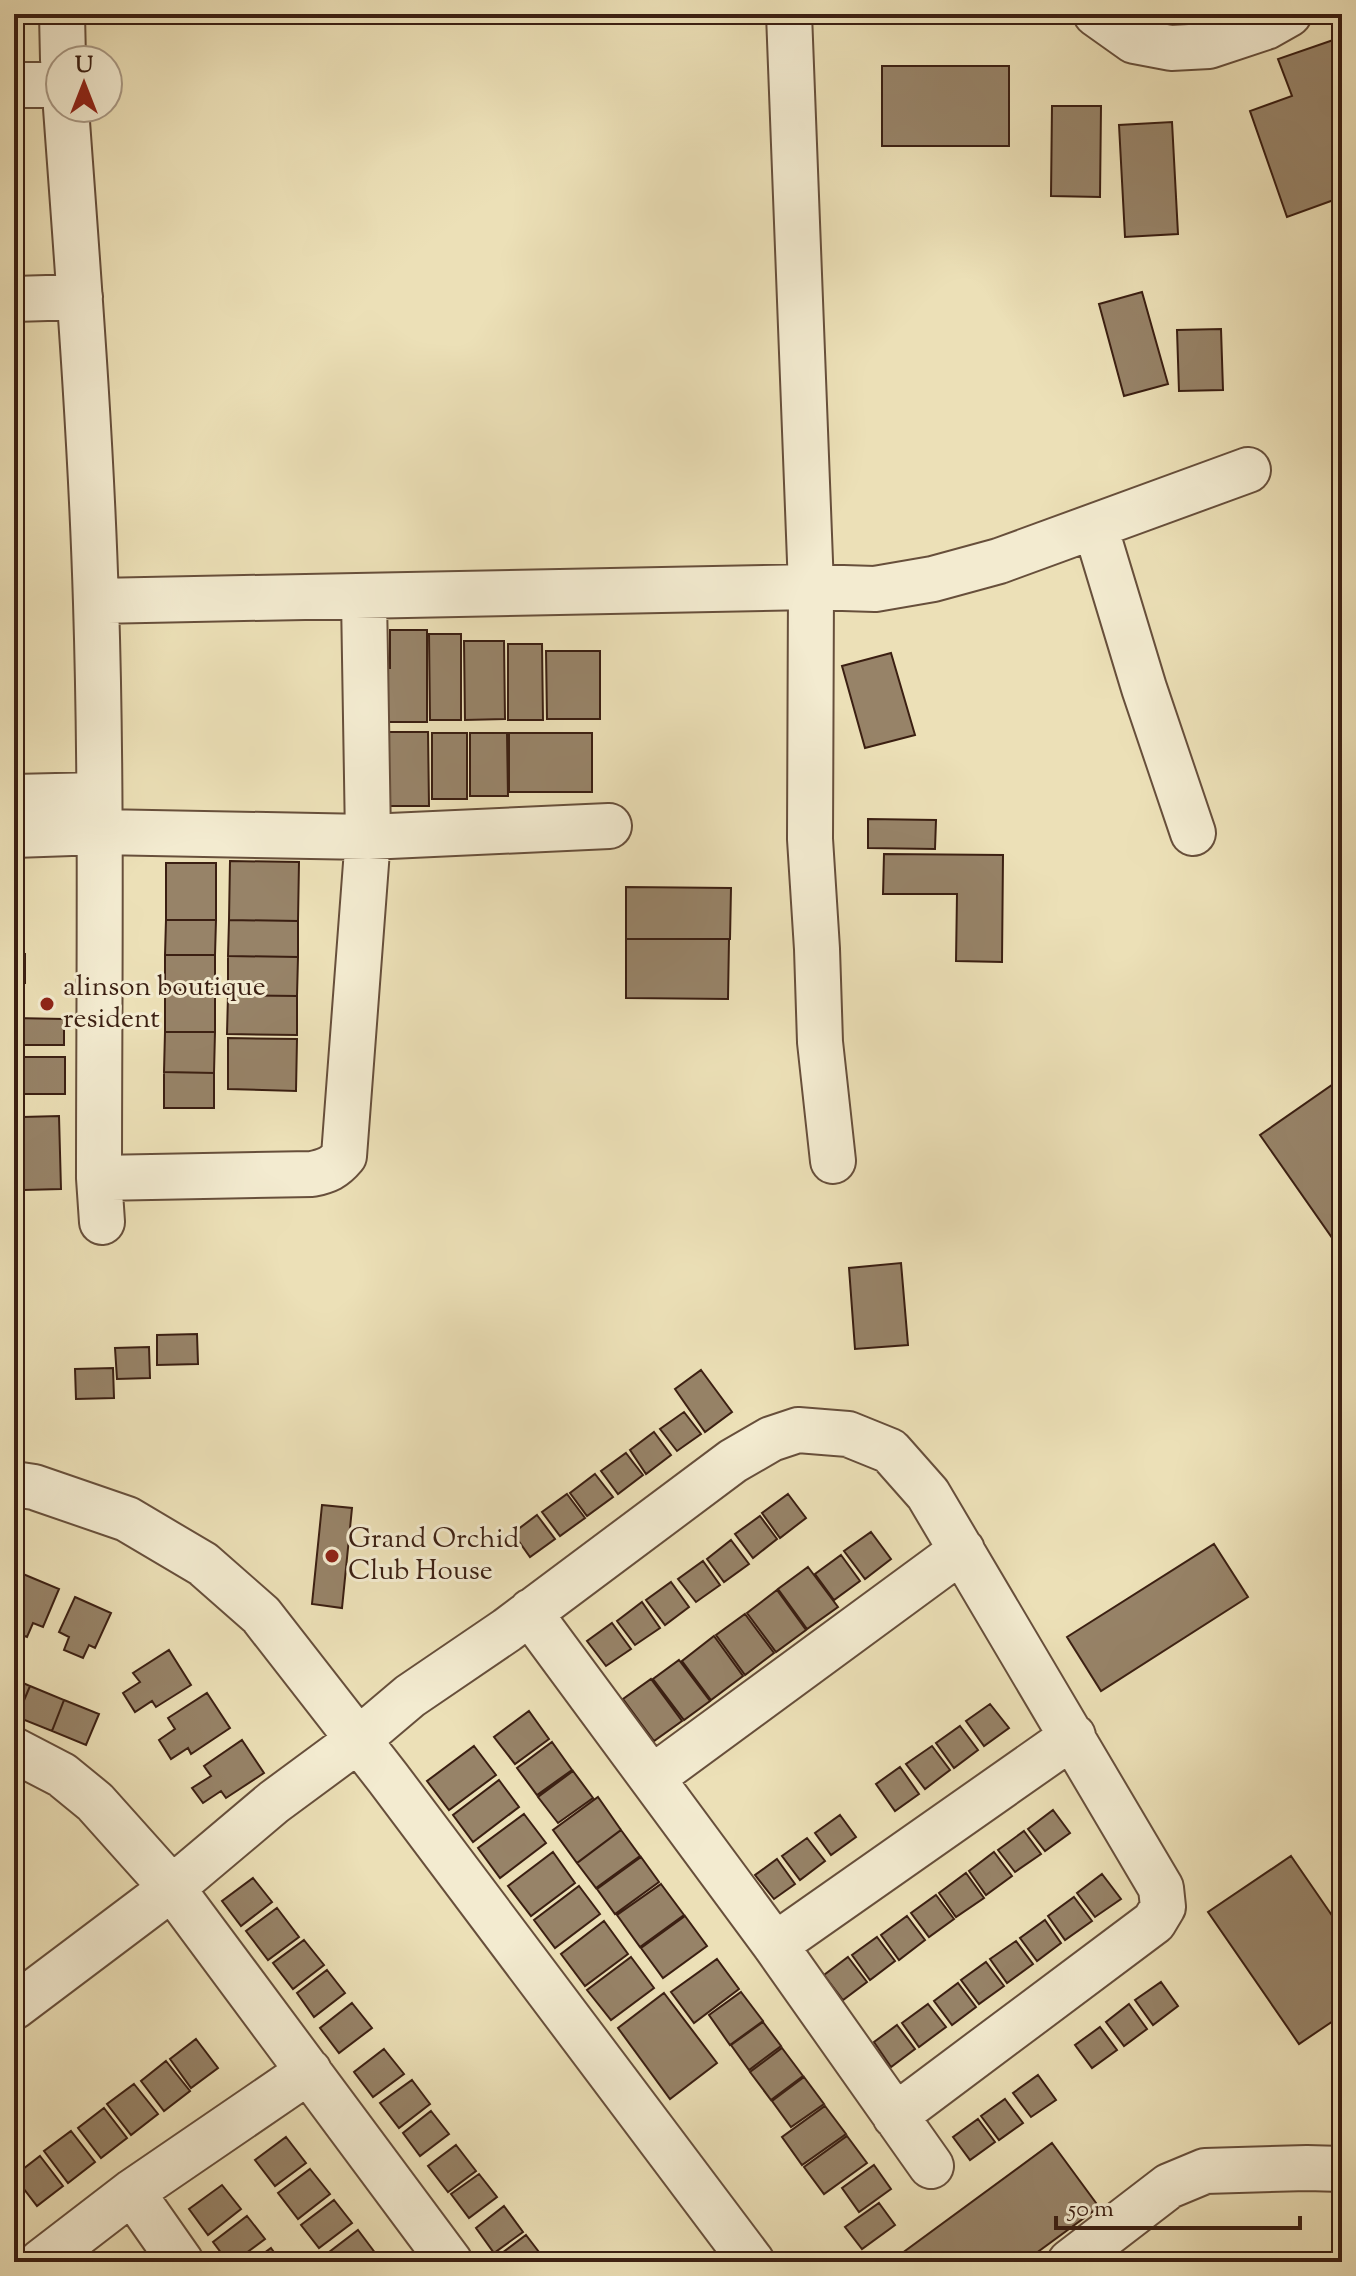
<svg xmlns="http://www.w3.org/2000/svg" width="1356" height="2276" font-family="'Sorts Mill Goudy',serif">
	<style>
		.building { fill: #978368; stroke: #3b1f12; stroke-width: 2 }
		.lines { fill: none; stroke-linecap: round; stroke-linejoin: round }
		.minor-casing { stroke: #674f3b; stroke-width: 48 }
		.minor { stroke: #f3ebd0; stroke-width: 44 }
		.poi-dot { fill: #8f2418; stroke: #f3ebd0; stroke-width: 3 }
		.labels { text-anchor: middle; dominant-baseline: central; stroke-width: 6; stroke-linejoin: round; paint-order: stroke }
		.poi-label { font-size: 28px; fill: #3b1f12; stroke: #f3ebd0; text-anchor: start }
	</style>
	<rect width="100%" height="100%" fill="#ece0b7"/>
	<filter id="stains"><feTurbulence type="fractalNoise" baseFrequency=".0025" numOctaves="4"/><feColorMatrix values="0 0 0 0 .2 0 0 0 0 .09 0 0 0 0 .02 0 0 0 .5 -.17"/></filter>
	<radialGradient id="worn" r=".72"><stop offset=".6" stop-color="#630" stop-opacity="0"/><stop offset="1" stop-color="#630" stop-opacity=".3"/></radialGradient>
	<path class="building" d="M1342,37V197L1287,217L1250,111L1292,96L1278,59Z
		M882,66H1009V146H882Z
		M1052,106H1101L1100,197L1051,196Z
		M1172,122L1178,234L1125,237L1119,125Z
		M1142,292L1168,384L1124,396L1099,304Z
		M1221,329L1223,390L1179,391L1177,330Z
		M390,630H427V722H377V668H390Z
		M429,634H461V720H430Z
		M464,641H504L505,719L465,720Z
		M508,644H542L543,720H508Z
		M546,651H600V719H547Z
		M891,653L915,735L865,748L842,666Z
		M389,732H428L429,806H389Z
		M432,733H467V799H432Z
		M470,733H507L508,796H470Z
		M509,733H592V792H509Z
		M868,819L936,820L935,849L868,848Z
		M884,854L1003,855L1002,962L956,961L957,894H883Z
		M230,861L299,862L298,921L229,920Z
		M166,863H216V920H166Z
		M14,876H19L20,934H14Z
		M626,887L731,888L730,939H626Z
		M166,920H216L215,955H165Z
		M229,920L298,921V957L228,956Z
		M626,939H729L728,999L626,998Z
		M14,954H25V983H14Z
		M165,955H215V990H165Z
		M228,956L298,957L297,996L228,995Z
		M14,989H21L20,1015H14Z
		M165,990H215V1032H165Z
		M228,995L297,996V1035L227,1034Z
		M14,1018L64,1019V1045H14Z
		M165,1032H215L214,1073L164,1072Z
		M228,1038L297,1039L296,1091L228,1089Z
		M14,1057H65V1094H14Z
		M164,1072L214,1073V1108H164Z
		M1342,1078V1252L1260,1135Z
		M59,1116L61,1189L24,1190L23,1117Z
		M901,1263L908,1345L855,1349L849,1268Z
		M197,1334L198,1364L157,1365V1335Z
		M149,1347L150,1378L117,1379L115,1348Z
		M113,1368L114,1398L76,1399L75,1369Z
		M701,1370L732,1412L705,1432L675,1389Z
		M684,1412L701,1434L677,1451L660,1429Z
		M654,1432L671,1455L646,1474L630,1450Z
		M626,1453L643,1475L618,1494L601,1471Z
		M595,1474L613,1497L587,1516L570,1493Z
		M567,1494L585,1518L560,1536L542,1512Z
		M788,1494L806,1518L780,1538L762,1513Z
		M322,1505L352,1508L342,1608L312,1604Z
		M537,1515L555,1539L530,1557L513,1533Z
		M760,1516L777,1539L753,1558L735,1534Z
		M871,1532L891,1559L865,1579L844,1551Z
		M731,1540L749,1564L724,1582L707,1559Z
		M1214,1544L1248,1597L1101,1691L1067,1637Z
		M841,1555L860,1581L834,1600L815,1574Z
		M703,1561L720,1585L696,1602L678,1579Z
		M808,1567L838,1607L807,1629L778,1589Z
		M23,1574L59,1589L43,1627L33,1623L27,1637L14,1632L17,1616L14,1615V1594Z
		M671,1582L689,1607L665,1625L646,1600Z
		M777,1590L806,1630L776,1652L747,1613Z
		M75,1597L111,1613L95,1648L89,1645L83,1658L64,1650L69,1637L59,1632Z
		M642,1602L660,1628L635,1645L617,1621Z
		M745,1614L774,1653L745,1675L716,1635Z
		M612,1623L631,1649L606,1666L587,1641Z
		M714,1636L743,1676L711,1700L682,1661Z
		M169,1650L191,1685L156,1707L152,1701L135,1712L123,1693L140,1682L133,1673Z
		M679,1660L710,1701L684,1720L653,1679Z
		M14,1679L30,1686L17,1717L14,1715Z
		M651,1679L682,1721L654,1741L623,1699Z
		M30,1686L64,1700L52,1731L17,1717Z
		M207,1693L230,1728L191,1754L188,1748L171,1759L159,1740L175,1729L168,1718Z
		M64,1700L99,1714L86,1745L52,1731Z
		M990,1704L1009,1728L984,1746L966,1721Z
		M529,1711L549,1739L515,1764L494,1737Z
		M960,1726L978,1750L954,1768L936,1743Z
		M242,1740L264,1773L226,1798L221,1791L203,1803L192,1788L211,1776L204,1766Z
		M552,1742L572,1770L537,1795L517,1768Z
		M474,1746L496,1775L449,1810L427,1781Z
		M932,1746L950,1770L925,1789L906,1764Z
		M900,1767L919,1794L895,1811L876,1784Z
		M573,1771L593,1798L558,1823L538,1797Z
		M499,1780L519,1807L473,1842L453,1815Z
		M598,1797L621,1830L577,1863L553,1830Z
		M1053,1810L1070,1833L1045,1851L1028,1829Z
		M524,1814L546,1843L500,1878L478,1848Z
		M840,1815L856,1837L831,1855L815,1833Z
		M621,1830L640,1856L596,1888L577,1863Z
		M1024,1831L1041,1854L1015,1872L998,1850Z
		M807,1838L825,1861L800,1880L782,1856Z
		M553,1852L575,1883L531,1916L508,1886Z
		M994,1852L1012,1876L986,1895L969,1871Z
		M1291,1856L1342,1930V2015L1299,2044L1208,1912Z
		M641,1857L659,1882L615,1914L597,1889Z
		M777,1859L795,1884L774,1899L755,1875Z
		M966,1873L984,1898L956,1917L939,1893Z
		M1102,1874L1121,1899L1095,1917L1077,1893Z
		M253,1878L272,1902L241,1926L222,1901Z
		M661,1884L684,1915L640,1947L617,1915Z
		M579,1886L600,1914L555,1948L534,1920Z
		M936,1895L954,1919L929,1937L911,1913Z
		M1074,1897L1092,1921L1065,1940L1048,1916Z
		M277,1908L299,1937L268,1960L246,1931Z
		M685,1916L707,1946L663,1978L641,1948Z
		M907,1916L925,1940L899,1960L881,1935Z
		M1045,1920L1061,1943L1037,1961L1020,1938Z
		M604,1921L628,1954L585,1986L561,1954Z
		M877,1937L895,1961L870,1980L852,1955Z
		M304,1940L324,1965L293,1989L273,1963Z
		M1016,1941L1033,1964L1007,1983L990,1959Z
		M631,1957L654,1988L611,2020L587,1990Z
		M848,1957L867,1982L843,2000L824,1975Z
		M717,1959L739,1989L694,2023L671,1992Z
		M986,1962L1004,1986L979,2004L961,1980Z
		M327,1970L345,1993L314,2017L297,1993Z
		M1161,1982L1178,2006L1153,2025L1135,2000Z
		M958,1983L976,2007L952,2025L934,2001Z
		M741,1992L763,2021L730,2045L709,2015Z
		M664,1993L717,2063L670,2099L618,2028Z
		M352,2003L372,2028L339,2053L320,2028Z
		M928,2004L946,2027L919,2047L902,2023Z
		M1129,2004L1147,2029L1124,2046L1106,2022Z
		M763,2022L781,2046L749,2070L731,2045Z
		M897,2025L915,2049L891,2067L874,2042Z
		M1100,2027L1117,2050L1092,2068L1075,2045Z
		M196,2039L218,2068L191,2088L170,2059Z
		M782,2048L803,2076L771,2100L750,2072Z
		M384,2049L404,2074L373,2097L354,2072Z
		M166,2061L190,2091L164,2111L141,2081Z
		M1038,2075L1056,2100L1031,2117L1013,2093Z
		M804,2077L824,2104L791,2127L772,2101Z
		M412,2080L430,2104L399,2128L380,2103Z
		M134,2084L158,2114L131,2135L107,2104Z
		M1005,2099L1023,2123L999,2140L981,2116Z
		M825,2106L846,2134L802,2165L782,2137Z
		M104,2108L127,2138L101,2158L78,2128Z
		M431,2111L449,2134L420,2156L403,2133Z
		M978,2119L995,2142L970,2160L953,2137Z
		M71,2131L95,2162L68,2183L44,2151Z
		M847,2136L867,2163L824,2194L804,2167Z
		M286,2137L306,2163L275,2186L255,2160Z
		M1052,2143L1099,2207L1024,2262H890Z
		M456,2145L476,2171L448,2192L428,2166Z
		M40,2156L63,2186L37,2206L14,2176Z
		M874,2165L891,2189L859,2212L842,2188Z
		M310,2169L330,2194L298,2219L278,2193Z
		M479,2174L497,2197L469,2218L451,2194Z
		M222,2185L241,2209L208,2235L189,2209Z
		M334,2200L352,2223L319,2248L301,2225Z
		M879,2203L895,2225L862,2249L845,2227Z
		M504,2206L523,2232L494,2253L476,2228Z
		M247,2216L265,2239L234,2262H228L213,2242Z
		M358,2230L376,2254L366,2262H329L324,2256Z
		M526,2235L545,2260L542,2262H503L498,2256Z
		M271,2248L281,2262H252Z"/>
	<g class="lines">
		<defs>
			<path id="minor" d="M62,14L63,60
				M789,14L811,587L810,839L817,949L820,1042L833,1161
				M1096,14L1134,41L1171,48L1209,46L1266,27L1289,14
				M14,85H60
				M66,108C78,273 91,438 96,603C102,795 99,986 99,1178L102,1222
				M14,299L80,297
				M1095,526L1144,688L1193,833
				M96,601L811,587L875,589L933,579L999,561L1248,470
				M14,797L99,795
				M14,835L100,832L368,837L609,826
				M99,1178L312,1174C327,1171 334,1168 344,1156L368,837L364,598
				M14,1484L34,1487L127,1519L203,1564L261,1615L388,1778L752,2262
				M531,1611L543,1631L775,1945L931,2166
				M14,1750L62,1775L95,1802L172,1888L450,2262
				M653,1777L962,1550
				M775,1945L1073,1736
				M14,2007L172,1888L274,1802L358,1740L410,1696L507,1630L733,1461L771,1439L798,1430L848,1434L890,1451L928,1494L1161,1888L1163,1907L1154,1922L895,2116
				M132,2192L181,2262
				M41,2262L132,2192L309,2071
				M1070,2262L1169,2186L1205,2171L1307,2168L1342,2169"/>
		</defs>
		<use href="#minor" class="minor-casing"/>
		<use href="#minor" class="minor"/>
	</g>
	<g class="poi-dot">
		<circle cx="47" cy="1004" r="8"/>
		<circle cx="332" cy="1556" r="8"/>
	</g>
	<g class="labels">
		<g class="poi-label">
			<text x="63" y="988">alinson boutique<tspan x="63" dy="32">resident</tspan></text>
			<text x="348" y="1540">Grand Orchid<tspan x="348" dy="32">Club House</tspan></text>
		</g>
	</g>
	<rect width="1356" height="2276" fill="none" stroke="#ece0b7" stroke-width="48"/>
	<rect x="16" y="16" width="1324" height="2244" fill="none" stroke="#3b1f12" stroke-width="4"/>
	<rect x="24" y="24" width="1308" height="2228" fill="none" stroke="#3b1f12" stroke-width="2"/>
	<g transform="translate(84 84)"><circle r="38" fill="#f3ebd0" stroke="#a99984" stroke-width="2"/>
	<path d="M0-6L14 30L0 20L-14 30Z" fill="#8f2418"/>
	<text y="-12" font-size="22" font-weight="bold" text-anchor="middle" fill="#3b1f12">U</text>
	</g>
	<path d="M1056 2216v12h244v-12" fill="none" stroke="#3b1f12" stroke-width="4"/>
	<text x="1068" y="2216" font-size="24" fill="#3b1f12" stroke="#f3ebd0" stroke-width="6" paint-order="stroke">50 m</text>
	<rect width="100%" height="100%" filter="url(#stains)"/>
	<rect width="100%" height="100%" fill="url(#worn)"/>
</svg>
